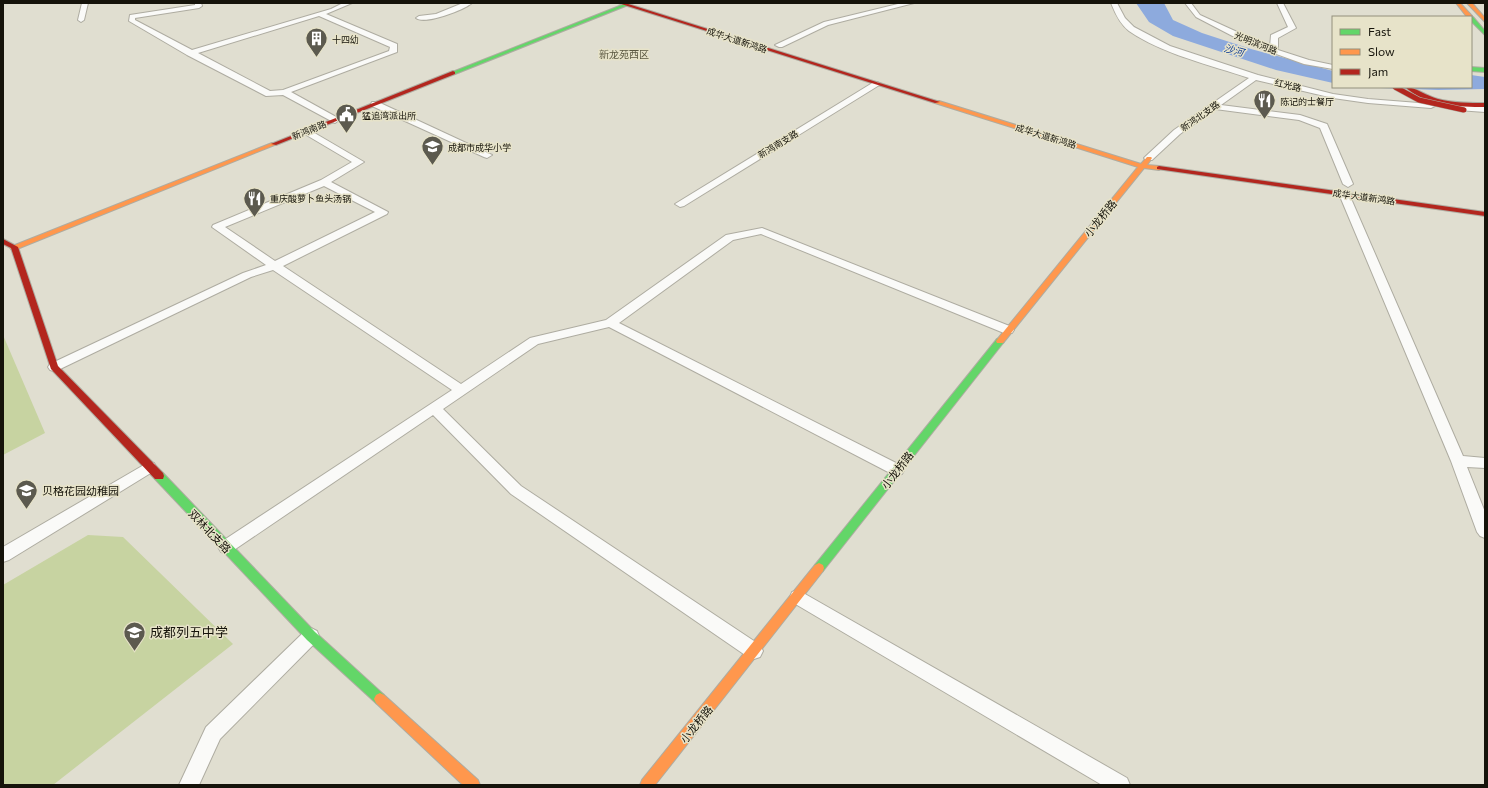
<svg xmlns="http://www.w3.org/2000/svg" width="1488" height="788" font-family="Commissioner,'Noto Sans SC',sans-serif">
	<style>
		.green { fill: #c7d3a1 }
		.water { fill: #8daadd }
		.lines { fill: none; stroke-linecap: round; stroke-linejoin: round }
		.street-casing { stroke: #aeaca1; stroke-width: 2 }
		.fast-casing { stroke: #aeaca1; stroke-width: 2 }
		.slow-casing { stroke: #aeaca1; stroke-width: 2 }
		.jam-casing { stroke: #aeaca1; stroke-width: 2 }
		.street { fill: #fafaf8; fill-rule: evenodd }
		.fast { fill: #63d668; fill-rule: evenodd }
		.slow { fill: #ff974d; fill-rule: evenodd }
		.jam { fill: #b3261e; fill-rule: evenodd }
		.jam-bridge-casing { stroke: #aeaca1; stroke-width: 6; stroke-linecap: butt }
		.jam-bridge { stroke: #b3261e; stroke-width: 5 }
		.labels { text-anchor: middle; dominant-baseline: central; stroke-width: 3; stroke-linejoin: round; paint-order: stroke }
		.far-poi-label { font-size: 9px; fill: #15130a; stroke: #e7e3c9; text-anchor: start }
		.far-street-label { font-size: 9px; fill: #15130a; stroke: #e7e3c9 }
		.far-water-label { font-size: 10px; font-style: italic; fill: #103d97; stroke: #e7e3c9 }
		.far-neighbourhood-label { font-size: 10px; fill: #5b5841; stroke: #e7e3c9 }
		.street-label { font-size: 11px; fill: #15130a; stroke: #e7e3c9 }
		.poi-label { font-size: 11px; fill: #15130a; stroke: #e7e3c9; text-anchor: start }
		.near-poi-label { font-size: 13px; fill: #15130a; stroke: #e7e3c9; text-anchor: start }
	</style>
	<rect width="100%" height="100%" fill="#e0ded0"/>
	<path class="green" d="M3,335L45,433L3,455Z
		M88,535L123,537L233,644L53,785H3V585Z"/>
	<path class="water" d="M1136,3H1164L1173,20L1202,33L1251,49L1333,71V83L1276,70L1173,36L1149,22Z
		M1471,75L1485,77V89L1438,90L1352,87H1471Z"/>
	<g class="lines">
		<defs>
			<path id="street" d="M82,3H88L84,20L81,22L78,20Z
				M195,3H201L202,6L199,8L135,18V20L192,50L331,9L343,3H352L326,14L397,44V52L291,92L338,118L339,120L335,123L283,95L266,96L187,55L129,21L130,15L195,5ZM319,16L390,47L389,51L283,90L270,91L198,53Z
				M463,3H472C464,10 425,25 416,18L419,16L436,14Z
				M902,3H914L828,25L782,47H779L775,45L824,22Z
				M1111,3H1117L1125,18L1134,27L1170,46L1258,75L1333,94L1368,99L1431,104L1435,106L1431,108L1368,103L1333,98L1256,80L1221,105L1300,115L1327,124L1353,184L1348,187L1343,184L1320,128L1299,120L1215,109L1180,134L1152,160H1146L1144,158L1146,156L1174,130L1249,78C1213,66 1160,53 1129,31C1120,24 1115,13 1111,3Z
				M1185,3H1191L1200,15L1270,47L1271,35L1288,27L1277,3H1283L1296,28L1278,38V50L1309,60L1333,65V69L1304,64L1246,43L1196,17Z
				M874,82H877L881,84L684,206L680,207L675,204Z
				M372,102H378L492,155L487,158L484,157L372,106L371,104Z
				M1461,105L1485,106V112L1458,110L1457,108Z
				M306,128L364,162L331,182L388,212L387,214L283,266L461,384L530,338L606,320L726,235L762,228L1012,327L1014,330L1012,333H1004L761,234L733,240L619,323L902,466L904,470L902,474L897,475L892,474L609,327L538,344L443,409L521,486L760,645L763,651L760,657L754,659L748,657L511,494L433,415L231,552L226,553L221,552L218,547L221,542L452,390L273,270L251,277L58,370L54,371L50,370L48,367L50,364L243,273L266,265L212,227L213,225L321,180L352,162L303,133L302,131L303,129ZM324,186L375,212L275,261L225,227Z
				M1344,191L1349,194L1463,456L1485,458V468L1467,467L1485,512V538L1480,536L1477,532L1451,461L1339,194Z
				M149,462L154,463L156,467L154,471L9,560L3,562V547Z
				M798,590L1127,778L1130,785H1102L792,602L790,597L792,592Z
				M311,628L317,631L319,636L317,641L220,739L199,785H179L206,727L305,631Z"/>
			<path id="fast" d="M627,3H633L455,74L450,73Z
				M1469,17H1473L1485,31V35L1471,21V17Z
				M1471,67L1485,68V72L1471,71Z
				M1000,338L1003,339L1004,341L1003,343L823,571L819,573L815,571L814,568L815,565L997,339Z
				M159,472L163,473L315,632L384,695L386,699L384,703L380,705L376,703L307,640L155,479L154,476L155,473Z"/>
			<path id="slow" d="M1456,3H1460L1472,16V18L1467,17Z
				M1467,3H1472L1485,18V22Z
				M935,101H939L1141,164L1147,157H1151L1152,158L1147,165L1159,166L1162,168L1159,170L1144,168L1003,343H997L996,341L1138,167L935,103Z
				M272,143L277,144L17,249H11L10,247Z
				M819,563L823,565L824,568L823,571L655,785H640L642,780L815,565Z
				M380,693L384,695L478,780L480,785H463L376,703L374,699L376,695Z"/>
			<path id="jam" d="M618,3H625L940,102L935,103Z
				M453,71L455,72V74L276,145L271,144Z
				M1405,87C1416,87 1426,96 1438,99C1453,103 1469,103 1485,103V107C1459,107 1426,106 1405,87Z
				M1159,166L1485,212V216L1157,169V167Z
				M3,239L18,247L58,366L163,473L164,476L163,479H155L51,369L11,248L3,244Z"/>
		</defs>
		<use href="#street" class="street-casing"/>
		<use href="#fast" class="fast-casing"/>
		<use href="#slow" class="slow-casing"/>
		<use href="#jam" class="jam-casing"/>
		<use href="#street" class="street"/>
		<use href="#fast" class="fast"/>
		<use href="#slow" class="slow"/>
		<use href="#jam" class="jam"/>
		<defs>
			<path id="jam-bridge" d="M1395,87L1419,100L1464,110"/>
		</defs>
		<use href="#jam-bridge" class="jam-bridge-casing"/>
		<use href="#jam-bridge" class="jam-bridge"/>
	</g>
	<defs>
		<symbol id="building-pin" viewBox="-11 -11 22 30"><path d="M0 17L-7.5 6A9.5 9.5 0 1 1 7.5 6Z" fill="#5c5a4f" stroke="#e7e3c9"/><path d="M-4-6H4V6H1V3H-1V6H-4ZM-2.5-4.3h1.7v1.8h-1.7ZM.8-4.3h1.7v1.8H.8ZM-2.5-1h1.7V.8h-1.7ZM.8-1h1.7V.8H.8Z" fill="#fff"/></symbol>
		<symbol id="restaurant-pin" viewBox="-11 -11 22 30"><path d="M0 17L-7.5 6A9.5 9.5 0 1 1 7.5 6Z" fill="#5c5a4f" stroke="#e7e3c9"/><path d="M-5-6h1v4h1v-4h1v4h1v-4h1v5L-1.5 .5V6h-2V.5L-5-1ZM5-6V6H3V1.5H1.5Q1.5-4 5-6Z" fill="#fff"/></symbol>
		<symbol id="civic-pin" viewBox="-11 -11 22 30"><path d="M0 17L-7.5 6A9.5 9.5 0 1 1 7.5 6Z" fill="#5c5a4f" stroke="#e7e3c9"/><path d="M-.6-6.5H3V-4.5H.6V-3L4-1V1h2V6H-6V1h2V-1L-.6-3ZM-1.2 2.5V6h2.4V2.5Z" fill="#fff"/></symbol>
		<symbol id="school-pin" viewBox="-11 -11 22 30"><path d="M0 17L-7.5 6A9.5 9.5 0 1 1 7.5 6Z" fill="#5c5a4f" stroke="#e7e3c9"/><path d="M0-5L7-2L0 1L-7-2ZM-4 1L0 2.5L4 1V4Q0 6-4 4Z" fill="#fff"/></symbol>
	</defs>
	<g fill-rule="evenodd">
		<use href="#building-pin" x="304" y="26" width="25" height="34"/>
		<use href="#restaurant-pin" x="1252" y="88" width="25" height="34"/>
		<use href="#civic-pin" x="334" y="102" width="25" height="34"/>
		<use href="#school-pin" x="420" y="134" width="25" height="34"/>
		<use href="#restaurant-pin" x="242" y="186" width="25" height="34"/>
		<use href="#school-pin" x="14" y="478" width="25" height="34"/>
		<use href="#school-pin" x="122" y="620" width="25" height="34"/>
	</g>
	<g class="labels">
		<g class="far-poi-label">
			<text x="332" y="39">十四幼</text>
			<text x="1280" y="101">陈记的士餐厅</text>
			<text x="362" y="115">猛追湾派出所</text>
			<text x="448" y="147">成都市成华小学</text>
			<text x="270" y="198">重庆酸萝卜鱼头汤锅</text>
		</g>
		<g class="far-street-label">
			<text transform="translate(737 40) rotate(18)">成华大道新鸿路</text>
			<text transform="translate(1256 43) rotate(22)">光明滨河路</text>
			<text transform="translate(1288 85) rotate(14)">红光路</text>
			<text transform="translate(1200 116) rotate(-35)">新鸿北支路</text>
			<text transform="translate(309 130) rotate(-22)">新鸿南路</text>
			<text transform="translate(1046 136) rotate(17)">成华大道新鸿路</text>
			<text transform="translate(778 144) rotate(-31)">新鸿南支路</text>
			<text transform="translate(1364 197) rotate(8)">成华大道新鸿路</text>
		</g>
		<g class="far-water-label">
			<text transform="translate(1234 50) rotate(15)">沙河</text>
		</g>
		<g class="far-neighbourhood-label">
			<text x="624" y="54">新龙苑西区</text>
		</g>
		<g class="street-label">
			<text transform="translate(1100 218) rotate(-51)">小龙桥路</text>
			<text transform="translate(897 470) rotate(-52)">小龙桥路</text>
			<text transform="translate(210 531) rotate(46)">双林北支路</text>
			<text transform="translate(696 724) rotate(-51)">小龙桥路</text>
		</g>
		<g class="poi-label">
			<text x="42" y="490">贝格花园幼稚园</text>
		</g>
		<g class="near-poi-label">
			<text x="150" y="632">成都列五中学</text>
		</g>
	</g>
	<rect width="1488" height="788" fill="none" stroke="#15130a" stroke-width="8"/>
	<rect x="1332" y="16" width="140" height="72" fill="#e7e3c9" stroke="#93907d"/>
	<rect x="1340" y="29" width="20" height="6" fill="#63d668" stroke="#93907d"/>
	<text x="1368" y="36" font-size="12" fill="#15130a">Fast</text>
	<rect x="1340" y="49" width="20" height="6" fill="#ff974d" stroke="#93907d"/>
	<text x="1368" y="56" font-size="12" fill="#15130a">Slow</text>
	<rect x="1340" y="69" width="20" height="6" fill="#b3261e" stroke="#93907d"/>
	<text x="1368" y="76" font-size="12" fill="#15130a">Jam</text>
</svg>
